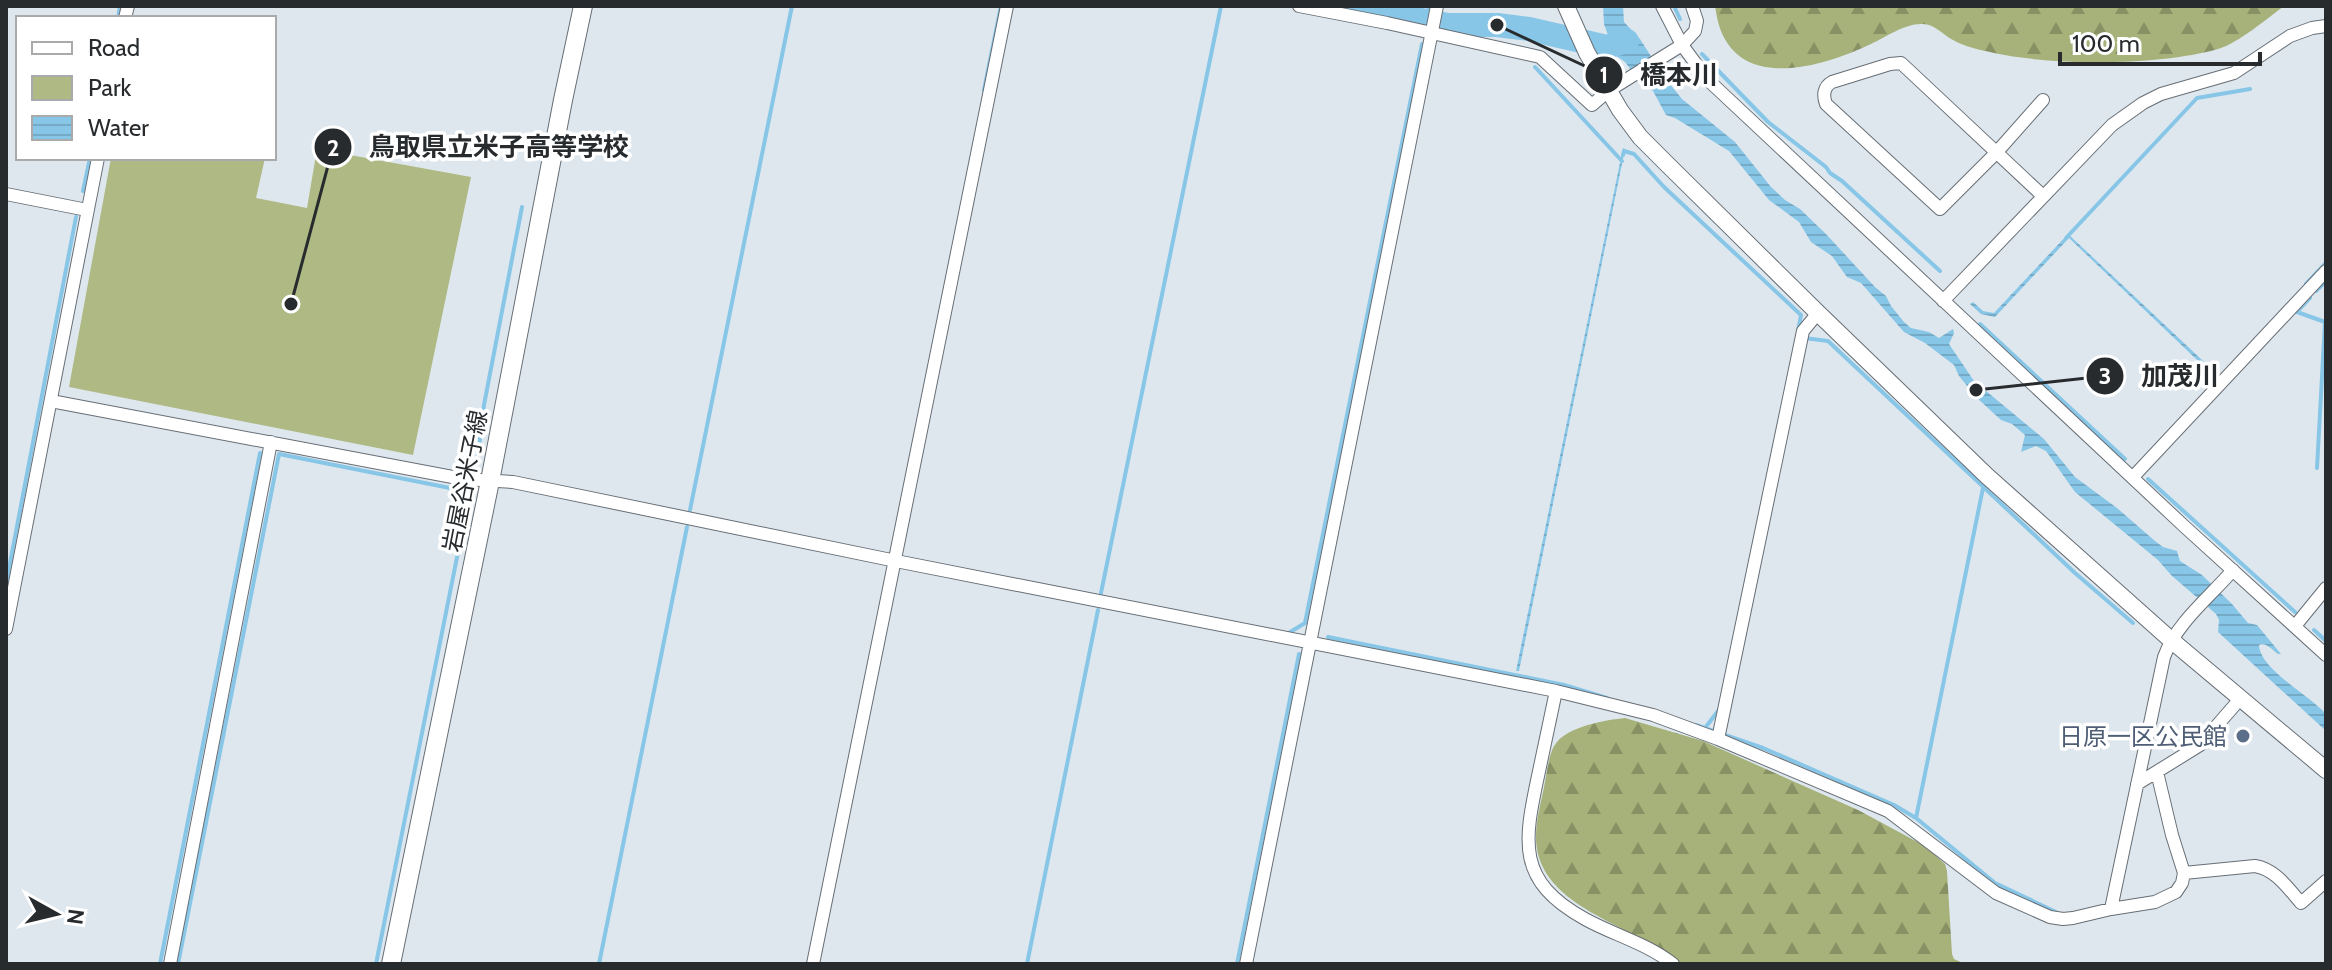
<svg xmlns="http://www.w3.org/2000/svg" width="2332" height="970" font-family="Cabin,'Noto Sans JP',sans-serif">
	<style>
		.green { fill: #aeb983 }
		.forest { fill: url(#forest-firs) }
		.water { fill: url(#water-rules) }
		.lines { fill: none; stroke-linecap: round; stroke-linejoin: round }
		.stream { stroke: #88c6e7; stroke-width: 4 }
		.river { stroke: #88c6e7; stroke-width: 24 }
		.minor-casing { stroke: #676e75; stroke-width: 14 }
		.tertiary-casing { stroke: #676e75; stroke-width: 18 }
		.secondary-casing { stroke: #676e75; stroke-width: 20 }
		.minor { stroke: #fff; stroke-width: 12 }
		.tertiary { stroke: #fff; stroke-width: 16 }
		.secondary { stroke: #fff; stroke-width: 18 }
		.service-dot { fill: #5c6f8a; stroke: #fff; stroke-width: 3 }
		.labels { text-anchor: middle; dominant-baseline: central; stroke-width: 7; stroke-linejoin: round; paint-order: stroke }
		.street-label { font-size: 24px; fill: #282b2e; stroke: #fff }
		.service-label { font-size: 24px; fill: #4e5e75; stroke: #fff; text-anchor: end }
		.leader { fill: none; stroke: #282b2e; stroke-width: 3 }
		.callout-dot { fill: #282b2e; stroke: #fff; stroke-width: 3 }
		.mark-label { font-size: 24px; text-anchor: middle; font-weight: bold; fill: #fff }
		.callout-label { font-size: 26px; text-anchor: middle; font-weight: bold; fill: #282b2e; stroke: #fff; stroke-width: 7; stroke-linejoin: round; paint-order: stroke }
	</style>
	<defs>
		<pattern id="forest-firs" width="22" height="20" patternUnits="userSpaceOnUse" patternTransform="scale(2)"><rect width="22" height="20" fill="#a6b279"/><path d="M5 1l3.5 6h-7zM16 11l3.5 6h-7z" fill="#879164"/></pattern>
		<pattern id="water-rules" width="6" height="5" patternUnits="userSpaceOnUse" patternTransform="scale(2)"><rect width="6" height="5" fill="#88c6e7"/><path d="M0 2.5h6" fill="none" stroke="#75aac6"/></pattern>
	</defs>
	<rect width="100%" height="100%" fill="#dee7ee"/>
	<path class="green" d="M317,149L471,177L413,455L69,387L111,158H265L256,198L307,208Z"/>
	<path class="forest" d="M1715,6H2284C2268,18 2237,44 2218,49C2158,66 2055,66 1994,53C1981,50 1965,47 1953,40C1943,35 1934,23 1921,24C1904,24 1886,37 1871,44C1831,63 1755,89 1726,41C1719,30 1717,18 1715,6Z
		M1625,718L1703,741L1858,810L1925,846L1945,864L1947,871L1952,954L1954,959L1965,964H1679C1666,949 1646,941 1628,932C1589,911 1536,889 1536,837C1536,817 1543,796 1546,776C1548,765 1550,750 1557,742C1570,726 1606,720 1625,718Z"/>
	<path class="water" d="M1603,6H1623L1624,22L1640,39L1665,78L1682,99L1735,142L1771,187L1785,200L1800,209L1826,234L1875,287L1886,296L1891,306L1904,322L1911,328L1929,332L1939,338L1953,329L1954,333L1949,344L1974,381L2044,439L2075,477L2117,508L2155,541L2163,547L2177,551L2180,561L2202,575L2232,604L2248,623L2257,625L2281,654H2278C2272,650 2266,642 2259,645C2260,669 2309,695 2325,713L2326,731L2218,632L2219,620L2216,614L2171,575L2158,560L2075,492L2046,451L2036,446L2021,452L2025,435L2012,424L2001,420L1977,398L1959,376L1954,365L1925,343L1904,332L1861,283L1847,277L1832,256L1811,242L1799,222L1769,200L1729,151L1675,118L1666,115L1653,91L1637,78L1625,62L1615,55L1604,24Z
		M1623,148L1625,149L1519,671H1516Z
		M2068,234L2218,375L2215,377L2069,238L1995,317L1981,314L1970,304L1973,302L1983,311L1994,313Z"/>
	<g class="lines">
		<path class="stream" d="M1674,6L1680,19
			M118,18L120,6
			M1426,21L1429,6
			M1702,54L1768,122L1826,167L1830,173L1842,181L1940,271
			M1535,67L1622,161
			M984,90L1001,6
			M1623,155L1624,151L1634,154L1664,187L1801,315L1798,331
			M83,191L90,158
			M2066,238L2197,98L2250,89
			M2306,284L2326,263
			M2316,291L2326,281
			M2310,298L2297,312L2325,322L2317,468
			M1980,324L2125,459
			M1804,338L1828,341L2075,573L2133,623
			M478,455L484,405L522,207
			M2148,479L2295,612
			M690,510L792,6
			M6,584L76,217
			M1101,593L1221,6
			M2314,630L2326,641
			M1287,634L1305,623L1422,44
			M1328,637L1564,685L1607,698
			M1696,725L1763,748L1894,805L1916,818L1995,883L2056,912
			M1705,728L1718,711
			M1916,818L1983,488
			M160,964L260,453
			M178,964L279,454L470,492L376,964
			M599,964L687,527
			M1027,964L1098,610
			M1237,964L1299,654"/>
		<path class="river" d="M1347,6L1448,25H1497L1529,29L1607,47L1627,41"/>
		<defs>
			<path id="minor" d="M1299,6L1387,23L1540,57L1592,105L1608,91L1682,45L1695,31L1697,21L1692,6
				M1662,6L1682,45L1708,80L2185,527L2326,655
				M125,18L128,6
				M6,194L87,210
				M2043,196L1901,63L1890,64L1832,82C1823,87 1823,96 1826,104L1940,209L1996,153L2043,100
				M1943,301L2112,125L2143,103L2161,94L2234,73L2290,36L2312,28L2326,26
				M51,401L463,479L513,482L896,561L1556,691L1653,715L1718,739L1888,811L1996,893L2050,917L2063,919L2073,918L2111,909L2155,902L2176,892L2182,883L2184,873L2255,866C2275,869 2288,888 2301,903L2326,881
				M2133,477L2326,271
				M2295,626L2326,588
				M6,629L98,158
				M1556,691C1550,719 1544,748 1538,776C1524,842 1516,881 1585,919C1614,935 1646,943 1673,964
				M1718,739L1803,331L1818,313
				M2157,772L2172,835L2184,873
				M2137,784L2200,745L2240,699
				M2111,909L2164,657C2177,622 2209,598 2233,570
				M170,964L271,442
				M813,964L1007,6
				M1246,964L1437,6"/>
			<path id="tertiary" d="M1566,6L1587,53L1620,110L1640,137L1669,166L1818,313L1987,476L2171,640L2326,770"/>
			<path id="secondary" d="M391,964L490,481L563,100L583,6"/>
		</defs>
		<use href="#minor" class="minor-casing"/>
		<use href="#tertiary" class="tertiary-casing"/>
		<use href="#secondary" class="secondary-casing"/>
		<use href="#minor" class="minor"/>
		<use href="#tertiary" class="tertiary"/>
		<use href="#secondary" class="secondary"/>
	</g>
	<circle class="service-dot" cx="2243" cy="736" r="8"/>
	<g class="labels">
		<g class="street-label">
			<text transform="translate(465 481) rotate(-79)">岩屋谷米子線</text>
		</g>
		<g class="service-label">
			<text x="2227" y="736">日原一区公民館</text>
		</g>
	</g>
	<path class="leader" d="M1497 25L1604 75M291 304L333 147M1976 390L2105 376"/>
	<g class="callout-dot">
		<circle cx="1497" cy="25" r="8"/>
		<circle cx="291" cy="304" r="8"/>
		<circle cx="1976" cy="390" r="8"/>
		<circle cx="1604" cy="75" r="20"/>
		<circle cx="333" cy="147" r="20"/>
		<circle cx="2105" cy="376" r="20"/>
	</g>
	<g class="mark-label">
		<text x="1604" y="83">1</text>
		<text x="333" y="156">2</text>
		<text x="2105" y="384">3</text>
	</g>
	<g class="callout-label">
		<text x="1679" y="84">橋本川</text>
		<text x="499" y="156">鳥取県立米子高等学校</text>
		<text x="2180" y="385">加茂川</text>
	</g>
	<rect width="2332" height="970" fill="none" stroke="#282b2e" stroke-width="16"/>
	<rect x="16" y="16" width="260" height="144" fill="#ffffff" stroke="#a9aaab" stroke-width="2"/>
	<rect x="32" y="42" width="40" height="12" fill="#ffffff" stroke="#a9aaab" stroke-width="2"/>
	<text x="88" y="56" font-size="24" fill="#282b2e">Road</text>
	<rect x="32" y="76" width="40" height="24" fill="#aeb983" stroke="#a9aaab" stroke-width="2"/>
	<text x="88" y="96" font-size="24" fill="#282b2e">Park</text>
	<rect x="32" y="116" width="40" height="24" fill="url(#water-rules)" stroke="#a9aaab" stroke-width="2"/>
	<text x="88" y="136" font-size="24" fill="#282b2e">Water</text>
	<g transform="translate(56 914) rotate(98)" stroke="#ffffff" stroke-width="6" paint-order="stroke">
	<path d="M0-6L14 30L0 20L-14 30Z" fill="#282b2e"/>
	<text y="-12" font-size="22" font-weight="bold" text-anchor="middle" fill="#282b2e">N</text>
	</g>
	<path d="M2060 52v12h200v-12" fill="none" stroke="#282b2e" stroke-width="4"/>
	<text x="2072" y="52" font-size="24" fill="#282b2e" stroke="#ffffff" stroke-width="6" paint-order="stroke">100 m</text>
</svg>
